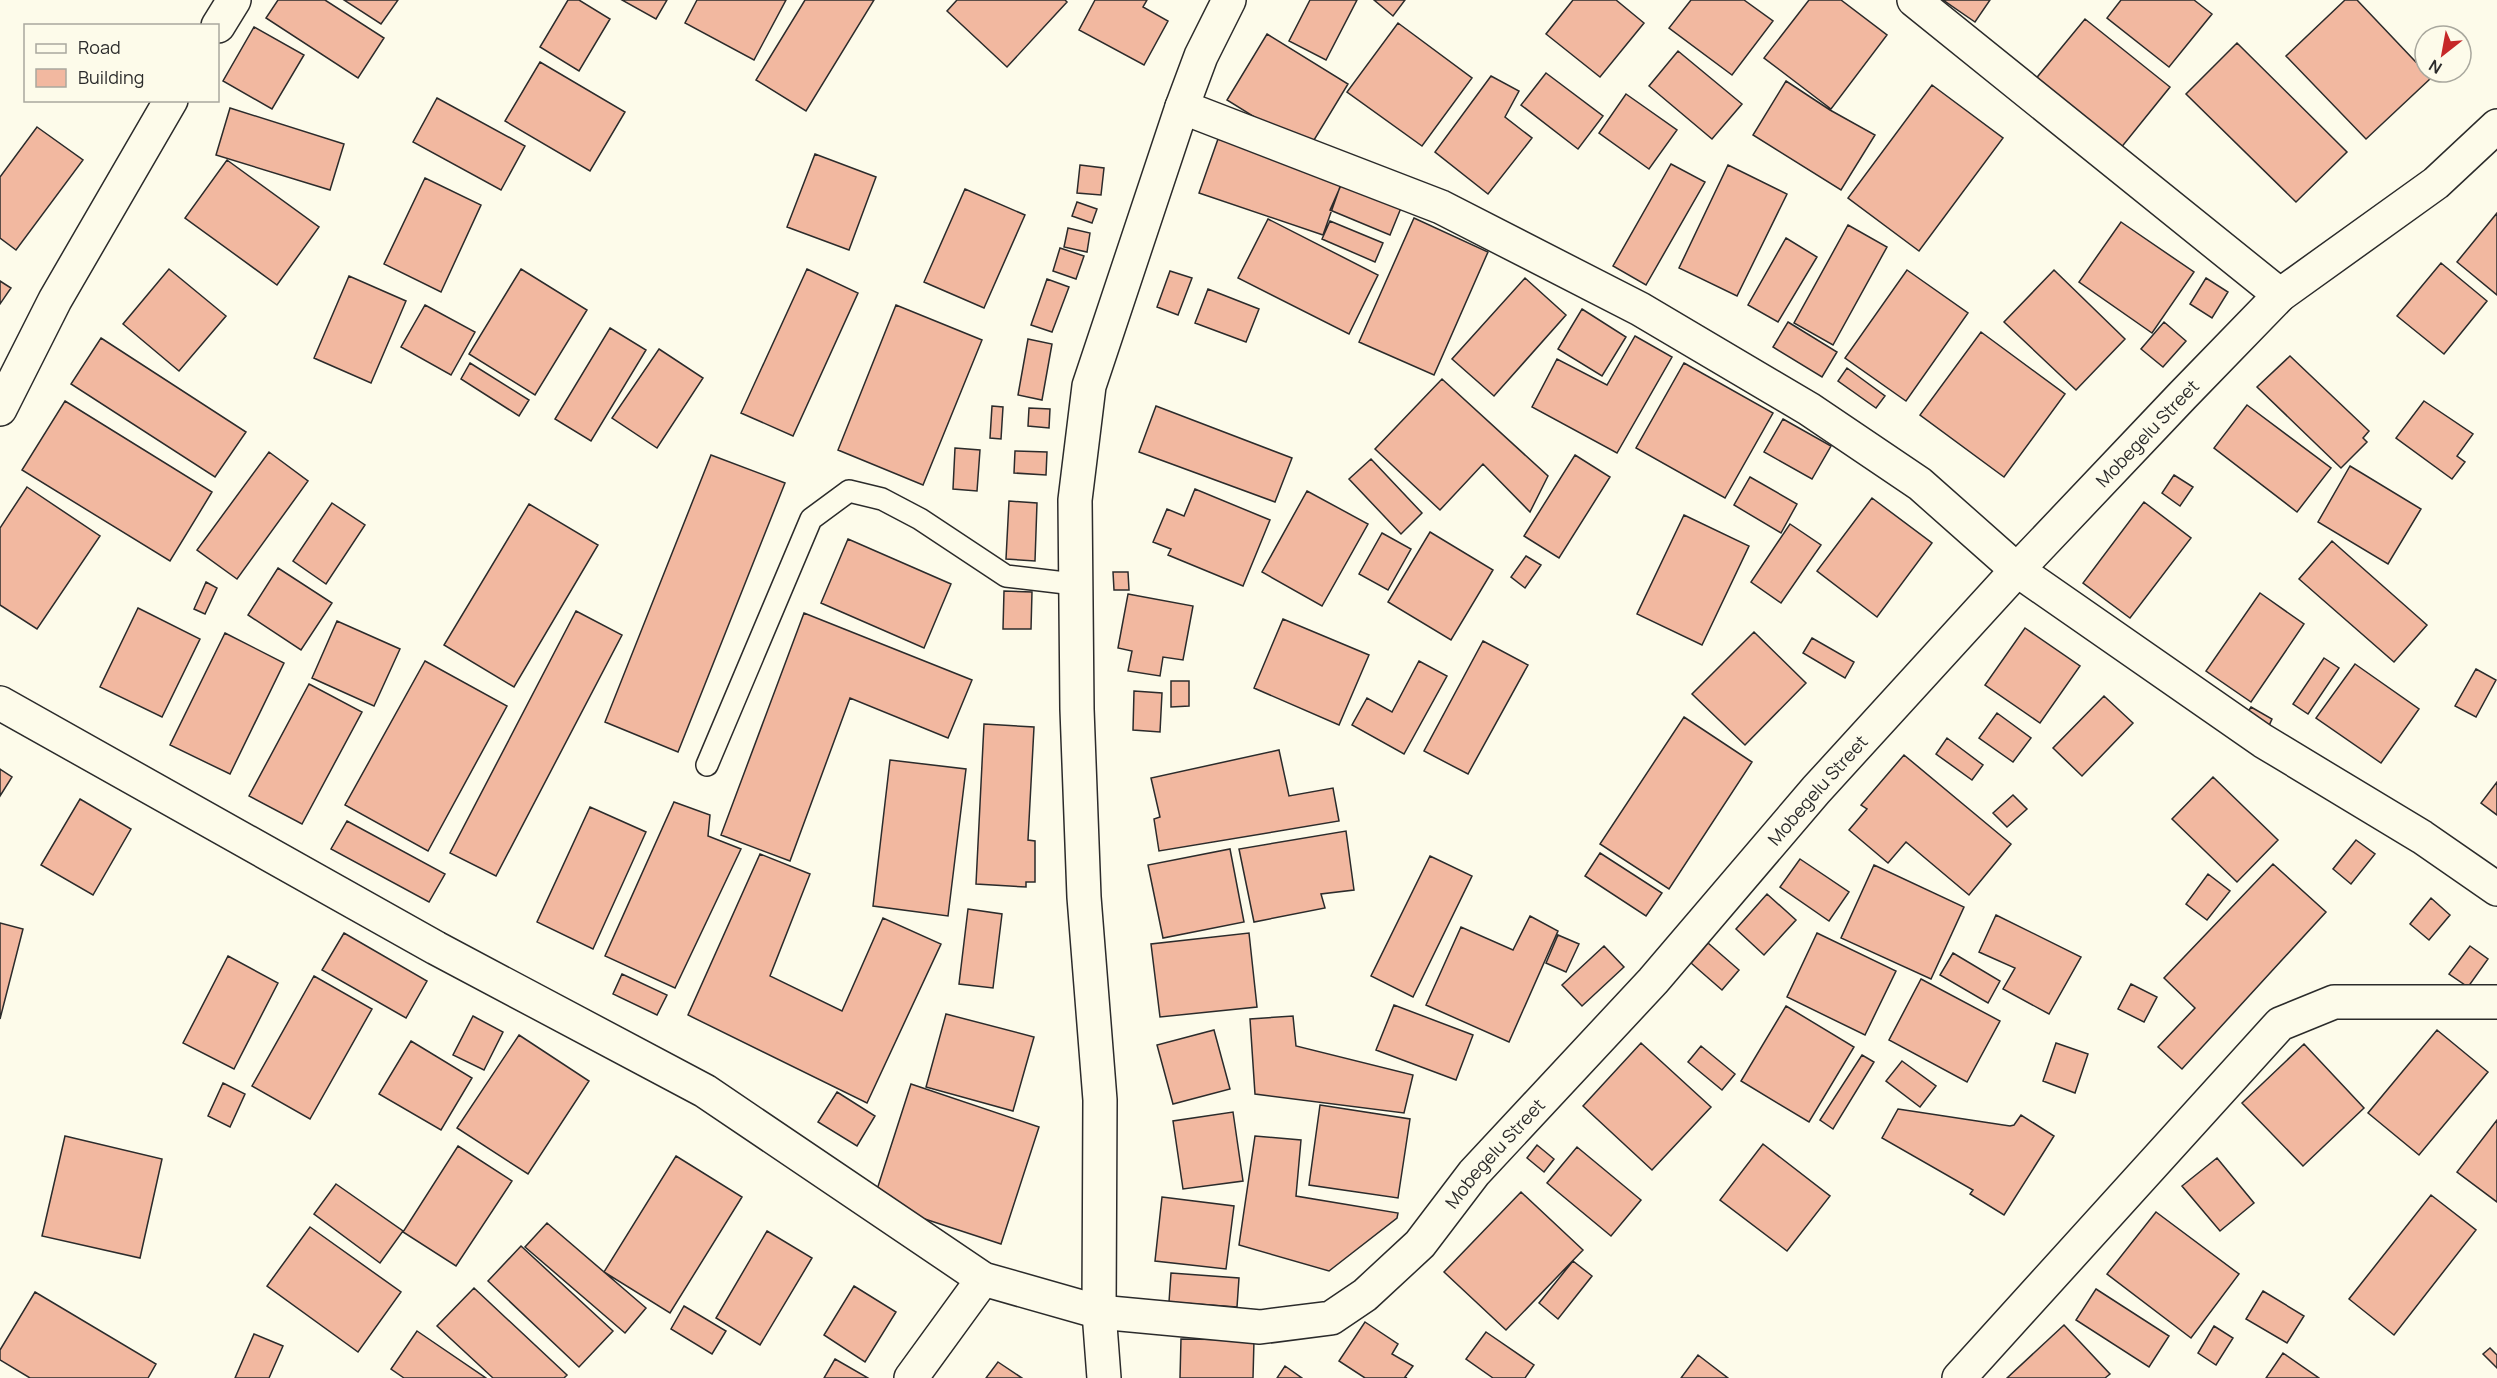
<svg xmlns="http://www.w3.org/2000/svg" width="2497" height="1378" font-family="Manrope,sans-serif">
	<style>
		.building { fill: #f2b8a0; stroke: #2b2b2b; stroke-width: 1.5 }
		.lines { fill: none; stroke-linecap: round; stroke-linejoin: round }
		.service-casing { stroke: #2b2b2b; stroke-width: 24 }
		.minor-casing { stroke: #2b2b2b; stroke-width: 36 }
		.service { stroke: #fdfbea; stroke-width: 21 }
		.minor { stroke: #fdfbea; stroke-width: 33 }
		.labels { text-anchor: middle; dominant-baseline: central; stroke-width: 4.5; stroke-linejoin: round; paint-order: stroke }
		.street-label { font-size: 18px; fill: #2b2b2b; stroke: #fdfbea }
	</style>
	<rect width="100%" height="100%" fill="#fdfbea"/>
	<path class="building" d="M278,0H325L384,38L358,78L266,18Z
		M344,0H398L381,24Z
		M568,0H579L610,19L579,71L540,47Z
		M622,0H667L656,19Z
		M697,0H786L754,60L685,23Z
		M805,0H874L806,111L756,80Z
		M957,0H1065L1067,2L1007,67L947,11Z
		M1095,0H1147L1143,7L1168,21L1144,65L1079,30Z
		M1310,0H1357L1326,60L1289,41Z
		M1374,0H1405L1393,16Z
		M1573,0H1616L1644,23L1600,77L1546,34Z
		M1691,0H1744L1773,21L1732,75L1669,28Z
		M1809,0H1841L1887,35L1831,109L1764,58Z
		M1943,0H1990L1975,22Z
		M2121,0H2194L2212,14L2169,67L2107,18Z
		M2345,0H2357L2431,78L2366,139L2286,56Z
		M2085,19L2170,87L2120,149L2034,81Z
		M1398,23L1472,78L1422,146L1347,92Z
		M254,27L304,55L272,109L223,81Z
		M1267,34L1348,84L1308,150L1227,100Z
		M2237,43L2347,152L2296,202L2186,94Z
		M1678,51L1742,104L1712,139L1649,86Z
		M540,62L625,112L590,171L505,121Z
		M1546,73L1603,116L1578,149L1521,105Z
		M1491,76L1519,91L1505,117L1532,138L1488,194L1435,152Z
		M1786,81L1830,110L1875,135L1841,190L1753,135Z
		M1932,85L2003,138L1919,251L1848,198Z
		M1626,94L1677,130L1649,169L1599,133Z
		M437,98L525,146L501,190L413,142Z
		M230,108L344,144L330,190L216,155Z
		M37,127L83,160L16,250L0,238V177Z
		M1218,139L1342,181L1323,235L1199,193Z
		M815,154L876,177L849,250L787,227Z
		M227,160L319,227L277,285L185,218Z
		M1671,164L1705,182L1646,285L1613,266Z
		M1080,165L1104,168L1101,195L1077,193Z
		M1728,165L1787,194L1737,296L1679,268Z
		M425,178L481,205L441,292L384,264Z
		M1342,183L1401,208L1390,235L1330,210Z
		M965,189L1025,215L984,308L924,282Z
		M1077,202L1097,209L1092,223L1072,216Z
		M2497,213V295L2457,262Z
		M1414,218L1488,252L1434,375L1359,342Z
		M1268,219L1378,275L1349,334L1238,278Z
		M1330,221L1383,243L1375,262L1322,239Z
		M2121,222L2194,272L2152,333L2079,282Z
		M1848,225L1887,247L1833,345L1794,323Z
		M1068,228L1090,233L1087,252L1064,247Z
		M1786,238L1817,257L1778,322L1748,305Z
		M1060,248L1084,256L1076,279L1053,271Z
		M2441,263L2487,301L2444,354L2397,316Z
		M169,269L226,316L179,371L123,324Z
		M521,269L587,310L535,395L469,354Z
		M807,269L858,293L793,436L741,413Z
		M1907,270L1968,313L1906,401L1845,358Z
		M2054,270L2125,339L2076,390L2004,322Z
		M1170,271L1192,278L1178,315L1157,307Z
		M349,276L406,301L371,383L314,358Z
		M1525,278L1566,315L1494,396L1452,359Z
		M2206,278L2228,292L2212,318L2190,304Z
		M1047,279L1069,287L1052,332L1031,325Z
		M0,281L11,288L0,304Z
		M1208,289L1259,309L1246,342L1195,323Z
		M425,305L475,332L451,375L401,347Z
		M896,305L982,340L923,485L838,450Z
		M1582,309L1626,337L1602,376L1558,349Z
		M1788,322L1837,352L1822,377L1773,347Z
		M2164,322L2186,341L2163,367L2141,349Z
		M610,328L646,350L591,441L555,419Z
		M1981,332L2065,394L2004,477L1920,415Z
		M1635,336L1672,357L1617,453L1532,407L1557,359L1607,385Z
		M101,338L246,432L215,477L71,384Z
		M1028,339L1052,344L1042,400L1018,395Z
		M659,349L703,378L657,448L612,418Z
		M2290,356L2369,431L2363,438L2367,442L2341,468L2257,387Z
		M470,363L529,400L519,416L461,379Z
		M1684,363L1773,413L1725,498L1636,448Z
		M1847,368L1885,396L1876,408L1838,381Z
		M1442,379L1548,476L1530,512L1483,464L1440,510L1375,449Z
		M65,401L212,492L170,561L22,470Z
		M2424,401L2473,434L2457,456L2465,462L2452,479L2396,438Z
		M2247,405L2331,468L2297,512L2214,448Z
		M992,406L1003,407L1001,439L990,438Z
		M1156,406L1292,458L1275,502L1139,452Z
		M1029,408L1050,409L1049,428L1028,426Z
		M1783,419L1831,446L1812,479L1764,452Z
		M955,448L980,450L977,491L953,489Z
		M1015,451L1047,452L1046,475L1014,473Z
		M269,452L308,481L237,579L197,550Z
		M711,455L785,483L678,752L605,722Z
		M1575,455L1610,477L1559,558L1524,536Z
		M1371,459L1422,513L1401,534L1349,479Z
		M2350,466L2421,509L2388,564L2318,522Z
		M2174,475L2193,487L2180,506L2162,493Z
		M1750,477L1797,504L1781,533L1734,505Z
		M27,487L100,536L37,629L0,605V528Z
		M1195,489L1270,520L1243,586L1168,555L1171,549L1153,542L1167,509L1184,516Z
		M1307,491L1368,524L1322,606L1262,572Z
		M1872,498L1932,543L1877,617L1817,571Z
		M1009,501L1037,503L1035,561L1006,559Z
		M2144,502L2191,538L2130,618L2083,583Z
		M332,503L365,525L326,584L293,561Z
		M529,504L598,545L514,687L444,645Z
		M1684,515L1749,546L1702,645L1637,614Z
		M1790,524L1821,545L1781,603L1751,582Z
		M1430,532L1493,570L1451,640L1388,602Z
		M1382,533L1411,549L1388,590L1359,574Z
		M848,539L951,584L924,648L821,603Z
		M2332,541L2427,625L2394,662L2299,579Z
		M1526,556L1541,565L1525,588L1511,577Z
		M278,568L332,603L301,650L248,615Z
		M1113,572H1128L1129,590H1114Z
		M206,582L217,588L205,614L194,609Z
		M1004,591L1032,592L1031,629H1003Z
		M2260,593L2304,624L2251,702L2206,671Z
		M1128,594L1193,606L1183,660L1163,657L1160,676L1128,671L1132,651L1118,648Z
		M138,608L200,639L162,717L100,687Z
		M576,611L622,635L496,876L450,853Z
		M804,613L972,680L948,738L850,698L790,861L721,835Z
		M1283,619L1369,655L1339,725L1254,688Z
		M337,621L400,649L374,706L312,678Z
		M2025,628L2080,666L2040,723L1985,685Z
		M1754,632L1806,683L1745,745L1692,694Z
		M225,633L284,663L230,774L170,745Z
		M1812,638L1854,662L1845,678L1803,653Z
		M1483,641L1528,665L1468,774L1424,751Z
		M2324,658L2339,668L2308,714L2293,704Z
		M425,661L507,706L428,851L345,805Z
		M1419,661L1447,676L1404,754L1352,725L1367,698L1392,712Z
		M2355,664L2419,709L2381,763L2316,718Z
		M2476,669L2496,680L2476,717L2455,706Z
		M1171,681H1189V706L1171,707Z
		M309,684L362,712L302,824L249,796Z
		M1134,691L1162,693L1160,732L1133,730Z
		M2104,696L2133,723L2082,776L2053,748Z
		M2251,707L2272,719L2268,728L2246,715Z
		M1997,713L2031,738L2013,762L1979,738Z
		M1684,717L1752,762L1669,889L1600,844Z
		M984,724L1034,727L1028,840L1035,841V882H1026V887L976,884Z
		M1947,738L1983,765L1972,780L1936,754Z
		M1279,750L1289,796L1333,788L1339,821L1159,851L1154,819L1160,817L1151,778Z
		M1904,755L2011,844L1969,895L1906,842L1888,863L1849,830L1867,809L1861,805Z
		M890,760L966,769L948,916L873,906Z
		M0,769L12,777L0,796Z
		M2213,777L2278,840L2237,882L2172,819Z
		M2497,782V815L2481,803Z
		M2013,795L2027,809L2007,827L1993,813Z
		M80,799L131,829L93,895L41,865Z
		M674,802L710,815L708,836L741,849L675,988L605,956Z
		M590,807L646,832L593,949L537,922Z
		M347,821L445,874L429,902L331,849Z
		M1346,831L1354,890L1321,894L1325,908L1254,922L1239,849Z
		M2356,840L2375,854L2351,884L2333,869Z
		M1230,849L1244,922L1163,938L1148,865Z
		M1600,853L1662,893L1646,916L1585,876Z
		M760,854L810,874L770,976L842,1011L883,918L941,944L867,1103L688,1015Z
		M1430,856L1472,876L1413,997L1371,976Z
		M1800,859L1849,892L1829,921L1780,887Z
		M2273,864L2326,912L2182,1069L2158,1047L2195,1008L2164,978Z
		M1874,865L1964,907L1931,979L1841,938Z
		M2208,874L2230,891L2207,920L2186,904Z
		M1767,894L1796,920L1764,955L1736,929Z
		M2431,898L2450,915L2429,940L2410,924Z
		M968,909L1002,914L993,988L959,984Z
		M1996,915L2081,957L2049,1014L2003,989L2015,968L1979,952Z
		M1530,916L1558,931L1509,1042L1426,1005L1461,927L1513,950Z
		M0,923L23,929L0,1019Z
		M344,933L427,981L406,1018L322,970Z
		M1249,933L1257,1007L1160,1017L1151,944Z
		M1817,933L1896,971L1865,1035L1787,997Z
		M1558,935L1579,944L1566,972L1546,963Z
		M1708,943L1739,970L1722,990L1691,963Z
		M1604,946L1624,967L1582,1006L1562,985Z
		M2470,946L2488,959L2468,987L2449,974Z
		M1953,953L2000,981L1988,1003L1940,975Z
		M228,956L278,983L234,1069L183,1043Z
		M622,974L667,995L657,1015L613,994Z
		M314,976L372,1009L310,1119L252,1086Z
		M1921,979L2000,1021L1967,1082L1889,1040Z
		M2131,984L2157,997L2144,1022L2118,1009Z
		M1394,1005L1473,1035L1456,1080L1376,1050Z
		M1786,1006L1854,1047L1809,1122L1741,1081Z
		M946,1014L1034,1037L1013,1111L926,1087Z
		M473,1016L503,1032L484,1070L453,1055Z
		M1293,1016L1296,1046L1413,1075L1404,1113L1255,1094L1250,1019Z
		M1214,1030L1230,1089L1173,1104L1157,1045Z
		M2437,1030L2488,1072L2419,1155L2368,1113Z
		M519,1035L589,1081L528,1174L457,1128Z
		M411,1041L472,1078L441,1130L379,1094Z
		M1641,1043L1711,1107L1652,1170L1583,1106Z
		M2056,1043L2088,1054L2075,1093L2043,1081Z
		M2304,1044L2364,1108L2303,1166L2242,1103Z
		M1701,1046L1735,1074L1722,1090L1688,1062Z
		M1862,1055L1874,1062L1833,1129L1820,1120Z
		M1902,1061L1936,1086L1920,1107L1886,1081Z
		M223,1083L245,1094L230,1127L208,1116Z
		M911,1084L1039,1127L1001,1244L873,1202Z
		M837,1092L875,1116L857,1146L818,1122Z
		M1320,1105L1410,1119L1398,1198L1309,1185Z
		M1898,1109L2010,1126L2014,1125L2021,1115L2054,1136L2004,1215L1970,1194L1973,1190L1882,1138Z
		M1233,1112L1243,1181L1183,1189L1173,1121Z
		M2497,1120V1202L2457,1172Z
		M65,1136L162,1159L140,1258L42,1236Z
		M1255,1136L1301,1140L1296,1196L1398,1213L1397,1218L1329,1271L1239,1245Z
		M1763,1144L1830,1196L1787,1251L1720,1200Z
		M1537,1145L1554,1159L1544,1172L1527,1158Z
		M458,1146L512,1181L456,1266L403,1232Z
		M1577,1147L1641,1200L1611,1236L1547,1183Z
		M676,1156L742,1197L670,1313L604,1272Z
		M2217,1158L2254,1203L2220,1231L2182,1186Z
		M336,1184L403,1231L380,1263L314,1214Z
		M1521,1192L1583,1250L1506,1330L1444,1272Z
		M2431,1195L2476,1230L2394,1335L2349,1299Z
		M1162,1197L1234,1206L1226,1269L1155,1261Z
		M2156,1212L2239,1274L2191,1338L2107,1274Z
		M547,1223L646,1308L625,1333L525,1247Z
		M310,1227L401,1292L358,1352L267,1286Z
		M767,1231L812,1258L760,1345L716,1318Z
		M521,1246L613,1331L579,1367L488,1281Z
		M1573,1261L1592,1276L1558,1319L1539,1303Z
		M1171,1273L1239,1278L1237,1307L1169,1302Z
		M854,1286L896,1312L865,1362L824,1335Z
		M474,1288L567,1375L564,1378H493L437,1326Z
		M2096,1289L2169,1336L2149,1367L2076,1320Z
		M2263,1291L2304,1316L2287,1343L2246,1319Z
		M35,1292L156,1364L148,1378H30L0,1360V1350Z
		M684,1306L726,1331L712,1354L671,1329Z
		M1365,1322L1398,1344L1392,1354L1413,1366L1405,1377L1407,1378H1365L1339,1361Z
		M2064,1325L2110,1374L2105,1378H2007Z
		M2214,1326L2233,1338L2216,1365L2198,1353Z
		M417,1331L486,1378H404L391,1369Z
		M1486,1332L1534,1365L1525,1378H1493L1466,1359Z
		M254,1334L283,1346L269,1378H235Z
		M1181,1339L1254,1340L1253,1378H1180Z
		M2490,1348L2497,1355V1368L2483,1354Z
		M2283,1353L2319,1378H2266Z
		M1698,1355L1728,1378H1681Z
		M835,1359L868,1378H824Z
		M998,1362L1022,1378H986Z
		M1285,1366L1302,1378H1277Z"/>
	<g class="lines">
		<defs>
			<path id="service" d="M707,765L811,519L849,491L882,499L920,519L1006,576L1074,584"/>
			<g id="minor">
				<path d="M1914,0L2280,295"/>
				<path d="M218,26L234,0"/>
				<path d="M1182,107L1441,207L1640,309L1809,409L1920,484L2017,570L2263,741L2422,837L2497,889"/>
				<path d="M0,409L55,300L171,100"/>
				<path id="s1" d="M0,703L436,948L705,1091L983,1279L1099,1312L1260,1327L1331,1318L1365,1295L1420,1244L1474,1173L1653,981L1816,790L2017,570L2182,396L2280,295L2436,183L2497,126"/>
				<path d="M911,1378L983,1279"/>
				<path d="M1104,1378L1099,1312L1100,1100L1084,897L1077,709L1075,500L1089,386L1182,107L1201,56L1229,0"/>
				<path d="M1959,1378L2280,1024L2334,1002H2497"/>
			</g>
		</defs>
		<use href="#service" class="service-casing"/>
		<use href="#minor" class="minor-casing"/>
		<use href="#service" class="service"/>
		<use href="#minor" class="minor"/>
	</g>
	<g class="labels">
		<g class="street-label">
			<text stroke="none"><textPath href="#s1" startOffset="2700">Mobegelu Street</textPath></text>
			<text stroke="none"><textPath href="#s1" startOffset="2214">Mobegelu Street</textPath></text>
			<text stroke="none"><textPath href="#s1" startOffset="1728">Mobegelu Street</textPath></text>
		</g>
	</g>
	<rect x="24" y="24" width="195" height="78" fill="#fdfbea" stroke="#a9a89e" stroke-width="1.5"/>
	<rect x="36" y="44" width="30" height="9" fill="#fdfbea" stroke="#a9a89e" stroke-width="1.5"/>
	<text x="78" y="54" font-size="18" fill="#2b2b2b">Road</text>
	<rect x="36" y="69" width="30" height="18" fill="#f2b8a0" stroke="#a9a89e" stroke-width="1.5"/>
	<text x="78" y="84" font-size="18" fill="#2b2b2b">Building</text>
	<g transform="translate(2443 54) rotate(211)"><circle r="28" fill="#fdfbea" stroke="#a9a89e" stroke-width="1.5"/>
	<path d="M0-4.5L10 22L0 15L-10 22Z" fill="#c62828"/>
	<text y="-9" font-size="16" font-weight="bold" text-anchor="middle" fill="#2b2b2b">N</text>
	</g>
</svg>
